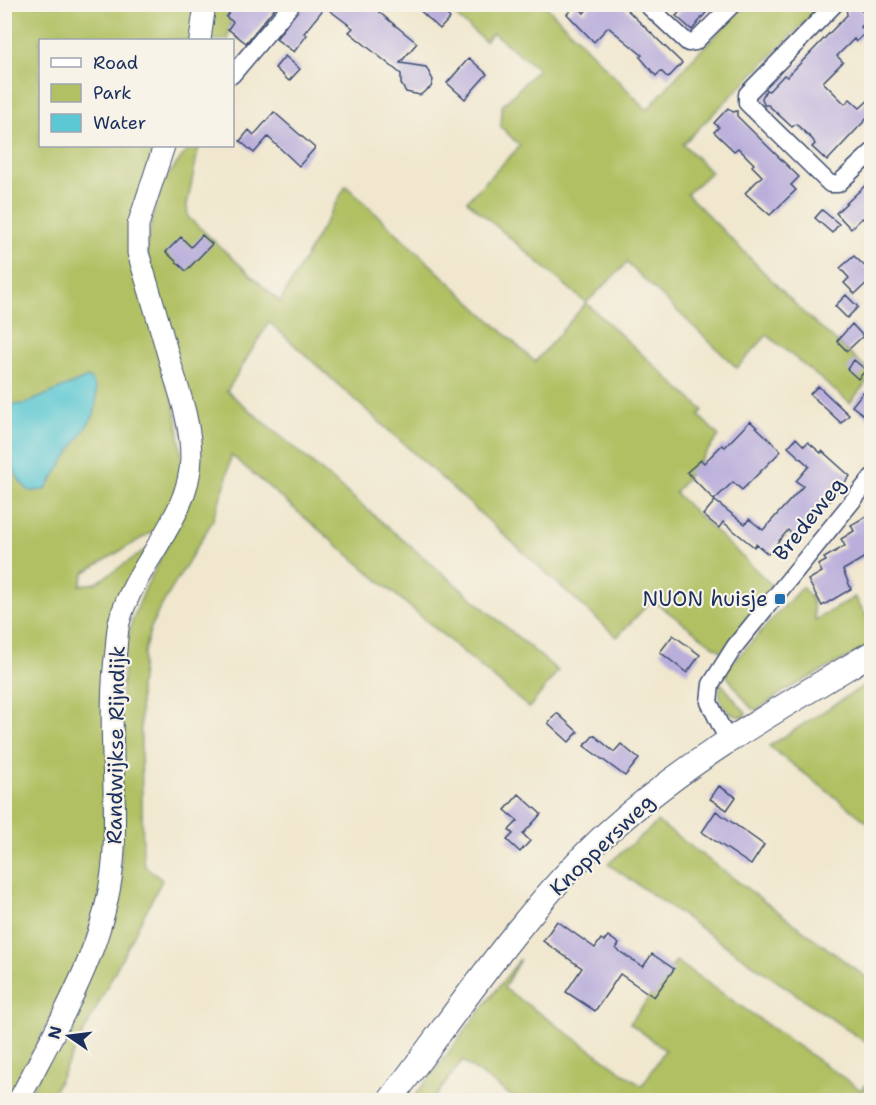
<svg xmlns="http://www.w3.org/2000/svg" width="876" height="1105" font-family="'Shantell Sans',sans-serif">
	<style>
		.green { fill: #b0c062; stroke: #667860; stroke-width: 1.5 }
		.water { fill: #5bc8d3; stroke: #3b7c98; stroke-width: 1.5 }
		.building { fill: #baafdb }
		.lines { fill: none; stroke-linecap: round; stroke-linejoin: round }
		.minor-casing { stroke: #3b4b6f; stroke-width: 19 }
		.tertiary-casing { stroke: #3b4b6f; stroke-width: 23 }
		.secondary-casing { stroke: #3b4b6f; stroke-width: 26 }
		.minor { stroke: #fff; stroke-width: 16 }
		.tertiary { stroke: #fff; stroke-width: 21 }
		.secondary { stroke: #fff; stroke-width: 24 }
		.poi-dot { fill: #1f6fb2; stroke: #f7f3e8; stroke-width: 2 }
		.labels { text-anchor: middle; dominant-baseline: central; stroke-width: 4.5; stroke-linejoin: round; paint-order: stroke }
		.street-label { font-size: 21px; fill: #1b2f5e; stroke: #f7f3e8 }
		.poi-label { font-size: 21px; fill: #1b2f5e; stroke: #f7f3e8; text-anchor: end }
	</style>
	<rect width="100%" height="100%" fill="#f7f3e8"/>
	<filter id="ink" filterUnits="userSpaceOnUse"><feTurbulence type="fractalNoise" baseFrequency=".0167" numOctaves="2"/><feDisplacementMap in="SourceGraphic" scale="12" xChannelSelector="R" yChannelSelector="G"/><feConvolveMatrix kernelMatrix="1 2 1 2 8 2 1 2 1" color-interpolation-filters="sRGB"/></filter>
	<filter id="wash" filterUnits="userSpaceOnUse"><feTurbulence type="fractalNoise" baseFrequency=".008" numOctaves="4" result="noise"/><feDisplacementMap in="SourceGraphic" scale="24" xChannelSelector="R" yChannelSelector="G"/><feGaussianBlur stdDeviation="1.35" result="paint"/><feColorMatrix in="noise" values="0 0 0 0 0 0 0 0 0 0 0 0 0 0 0 0 0 1.4 0 .05"/><feComposite in="paint" operator="in"/></filter>
	<g filter="url(#wash)">
		<rect width="100%" height="100%" fill="#f0e7ce"/>
		<path class="green" d="M5,5H200L195,40H40V146H160L138,211L176,413L184,472L162,526L85,572L80,585L96,583L150,547L124,597L106,876L84,952L9,1100H5Z
			M213,5H233L228,40H206Z
			M443,5H545L647,110L693,58L746,5H822L683,144L711,172L687,194L804,313L871,372V377L850,403L767,335L737,368L627,263L586,303L703,410L699,416L719,436L675,493L775,588L722,652L652,600L617,637L269,322L227,391L558,671L529,708L231,455L226,482L212,522L159,610L150,630L144,652L140,687L143,858L144,865L162,880L49,1100H27L119,904L121,877V699L126,644L132,621L146,587L195,490L146,246L161,185L190,146H199L187,205L188,217L280,302L346,186L535,362L586,303L467,201L520,146L501,127L502,106L538,69L493,33L485,41Z
			M802,587L812,599L815,620L855,597L871,624V645L786,690L757,710L751,708L726,675V670Z
			M871,681V825L769,746Z
			M720,682L746,713L745,717C724,716 717,701 720,682Z
			M658,822L871,981V1046L608,864Z
			M520,959L504,988L642,1086L665,1050L630,1023L676,961L861,1090L872,1078L871,1100H517L462,1061L433,1100H412Z"/>
		<path class="water" d="M88,377C99,387 97,402 94,415L45,490L30,491C4,472 8,434 9,405L25,404Z"/>
		<g id="blocks">
			<path class="building" d="M236,4H277V5L246,43L228,29L233,22L226,17Z
				M302,4H369L417,43L400,63L426,67L433,80L431,87L420,95L406,92L401,84V74L349,32L353,28L325,7L304,33L307,35L294,52L276,39Z
				M413,4H436L450,18L440,29Z
				M591,4H621L682,63L668,78L661,71L656,76L640,57L642,55L608,27L594,42L567,14L576,5L584,13Z
				M687,4H713L692,30L676,16Z
				M855,4L869,18L861,27L866,32L856,42L854,39L837,56L843,62L823,82L845,104L850,99L860,108L872,97V113L827,161L812,147L815,144L813,140L796,124L792,127L768,105H764L762,98L766,90L769,91L784,75L787,77L847,15L846,7Z
				M285,56L300,69L289,81L275,68Z
				M469,58L487,74L465,99L447,83Z
				M728,108L733,112L737,111V116L799,177L791,185L796,190L770,215L745,193L762,176L752,166L754,164L738,148L734,151L714,132L719,127L714,123Z
				M274,112L315,148L299,166L268,137L254,153L240,141L249,130L254,135Z
				M872,179V227L862,218L851,229L836,213Z
				M822,210L839,224L832,233L815,218Z
				M202,235L212,244L186,271L166,252L181,237L191,247Z
				M854,256L872,273V278L855,294L844,283L849,278L840,268Z
				M846,295L858,307L847,318L835,306Z
				M852,324L863,336L847,351L837,341Z
				M854,360L866,370L858,379L847,369Z
				M818,386L849,415L841,423L810,394Z
				M864,391L872,396V421L852,406Z
				M750,421L781,451L742,490L733,482L714,500L687,472L701,460L704,463L722,445L725,447Z
				M796,438L804,446L808,442L821,453L822,451L850,476L825,507L822,504L804,523L807,526L796,538L788,530L768,554L756,544L754,547L723,522L719,528L703,515L715,501L745,524L749,519L763,530L803,486L796,481L809,466L788,447Z
				M872,513V553L843,570L851,589L822,606L808,580L822,572L818,565L826,561L824,558L845,546L841,539L854,531L851,525Z
				M673,635L700,655L687,673L660,652Z
				M557,713L578,732L569,742L548,723Z
				M594,735L614,752L621,744L639,759L625,776L584,746Z
				M719,786L736,797L727,810L710,799Z
				M519,794L541,814L523,834L530,841L520,852L507,840L513,834L509,830L518,821L505,810Z
				M716,811L764,845L751,865L702,832Z
				M557,921L595,948L601,939L604,941L608,936L619,944L616,949L643,967L652,954L674,969L654,997L620,974L595,1011L566,992L582,968L543,941Z"/>
		</g>
	</g>
	<g filter="url(#ink)">
		<use href="#blocks" fill-opacity="0" stroke="#3b4b6f" stroke-width="1.5"/>
		<g class="lines">
			<defs>
				<path id="minor" d="M646,4L688,43L695,42L733,4
					M835,4L747,94V103L830,184H838L872,152
					M232,75L292,4
					M728,741L709,702L711,684L735,646L872,477"/>
				<path id="tertiary" d="M200,40L205,4
					M19,1100C60,1019 110,942 114,849C117,783 107,716 116,650C117,640 117,628 120,619C136,564 190,517 191,458C191,424 180,394 170,362C160,326 149,289 138,253V225L164,146"/>
				<path id="secondary" d="M390,1100C457,1012 526,907 608,832C688,760 780,708 872,653"/>
			</defs>
			<use href="#minor" class="minor-casing"/>
			<use href="#tertiary" class="tertiary-casing"/>
			<use href="#secondary" class="secondary-casing"/>
			<use href="#minor" class="minor"/>
			<use href="#tertiary" class="tertiary"/>
			<use href="#secondary" class="secondary"/>
		</g>
	</g>
	<rect class="poi-dot" x="774" y="593" width="12" height="12" rx="3"/>
	<g class="labels">
		<g class="street-label">
			<text transform="translate(809 519) rotate(-51)">Bredeweg</text>
			<text transform="translate(116 745) rotate(-89)">Randwijkse Rijndijk</text>
			<text transform="translate(602 845) rotate(-44)">Knoppersweg</text>
		</g>
		<g class="poi-label">
			<text x="768" y="599">NUON huisje</text>
		</g>
	</g>
	<rect width="876" height="1105" fill="none" stroke="#f7f3e8" stroke-width="24"/>
	<rect x="39" y="39" width="195" height="108" fill="#f7f3e8" stroke="#9fa5b1" stroke-width="1.5"/>
	<rect x="51" y="58" width="30" height="9" fill="#ffffff" stroke="#9fa5b1" stroke-width="1.5"/>
	<text x="93" y="69" font-size="18" fill="#1b2f5e">Road</text>
	<rect x="51" y="84" width="30" height="18" fill="#b0c062" stroke="#9fa5b1" stroke-width="1.5"/>
	<text x="93" y="99" font-size="18" fill="#1b2f5e">Park</text>
	<rect x="51" y="114" width="30" height="18" fill="#5bc8d3" stroke="#9fa5b1" stroke-width="1.5"/>
	<text x="93" y="129" font-size="18" fill="#1b2f5e">Water</text>
	<g transform="translate(69 1036) rotate(284)" stroke="#f7f3e8" stroke-width="4.5" paint-order="stroke">
	<path d="M0-4.5L10 22L0 15L-10 22Z" fill="#1b2f5e"/>
	<text y="-9" font-size="16" font-weight="bold" text-anchor="middle" fill="#1b2f5e">N</text>
	</g>
</svg>
